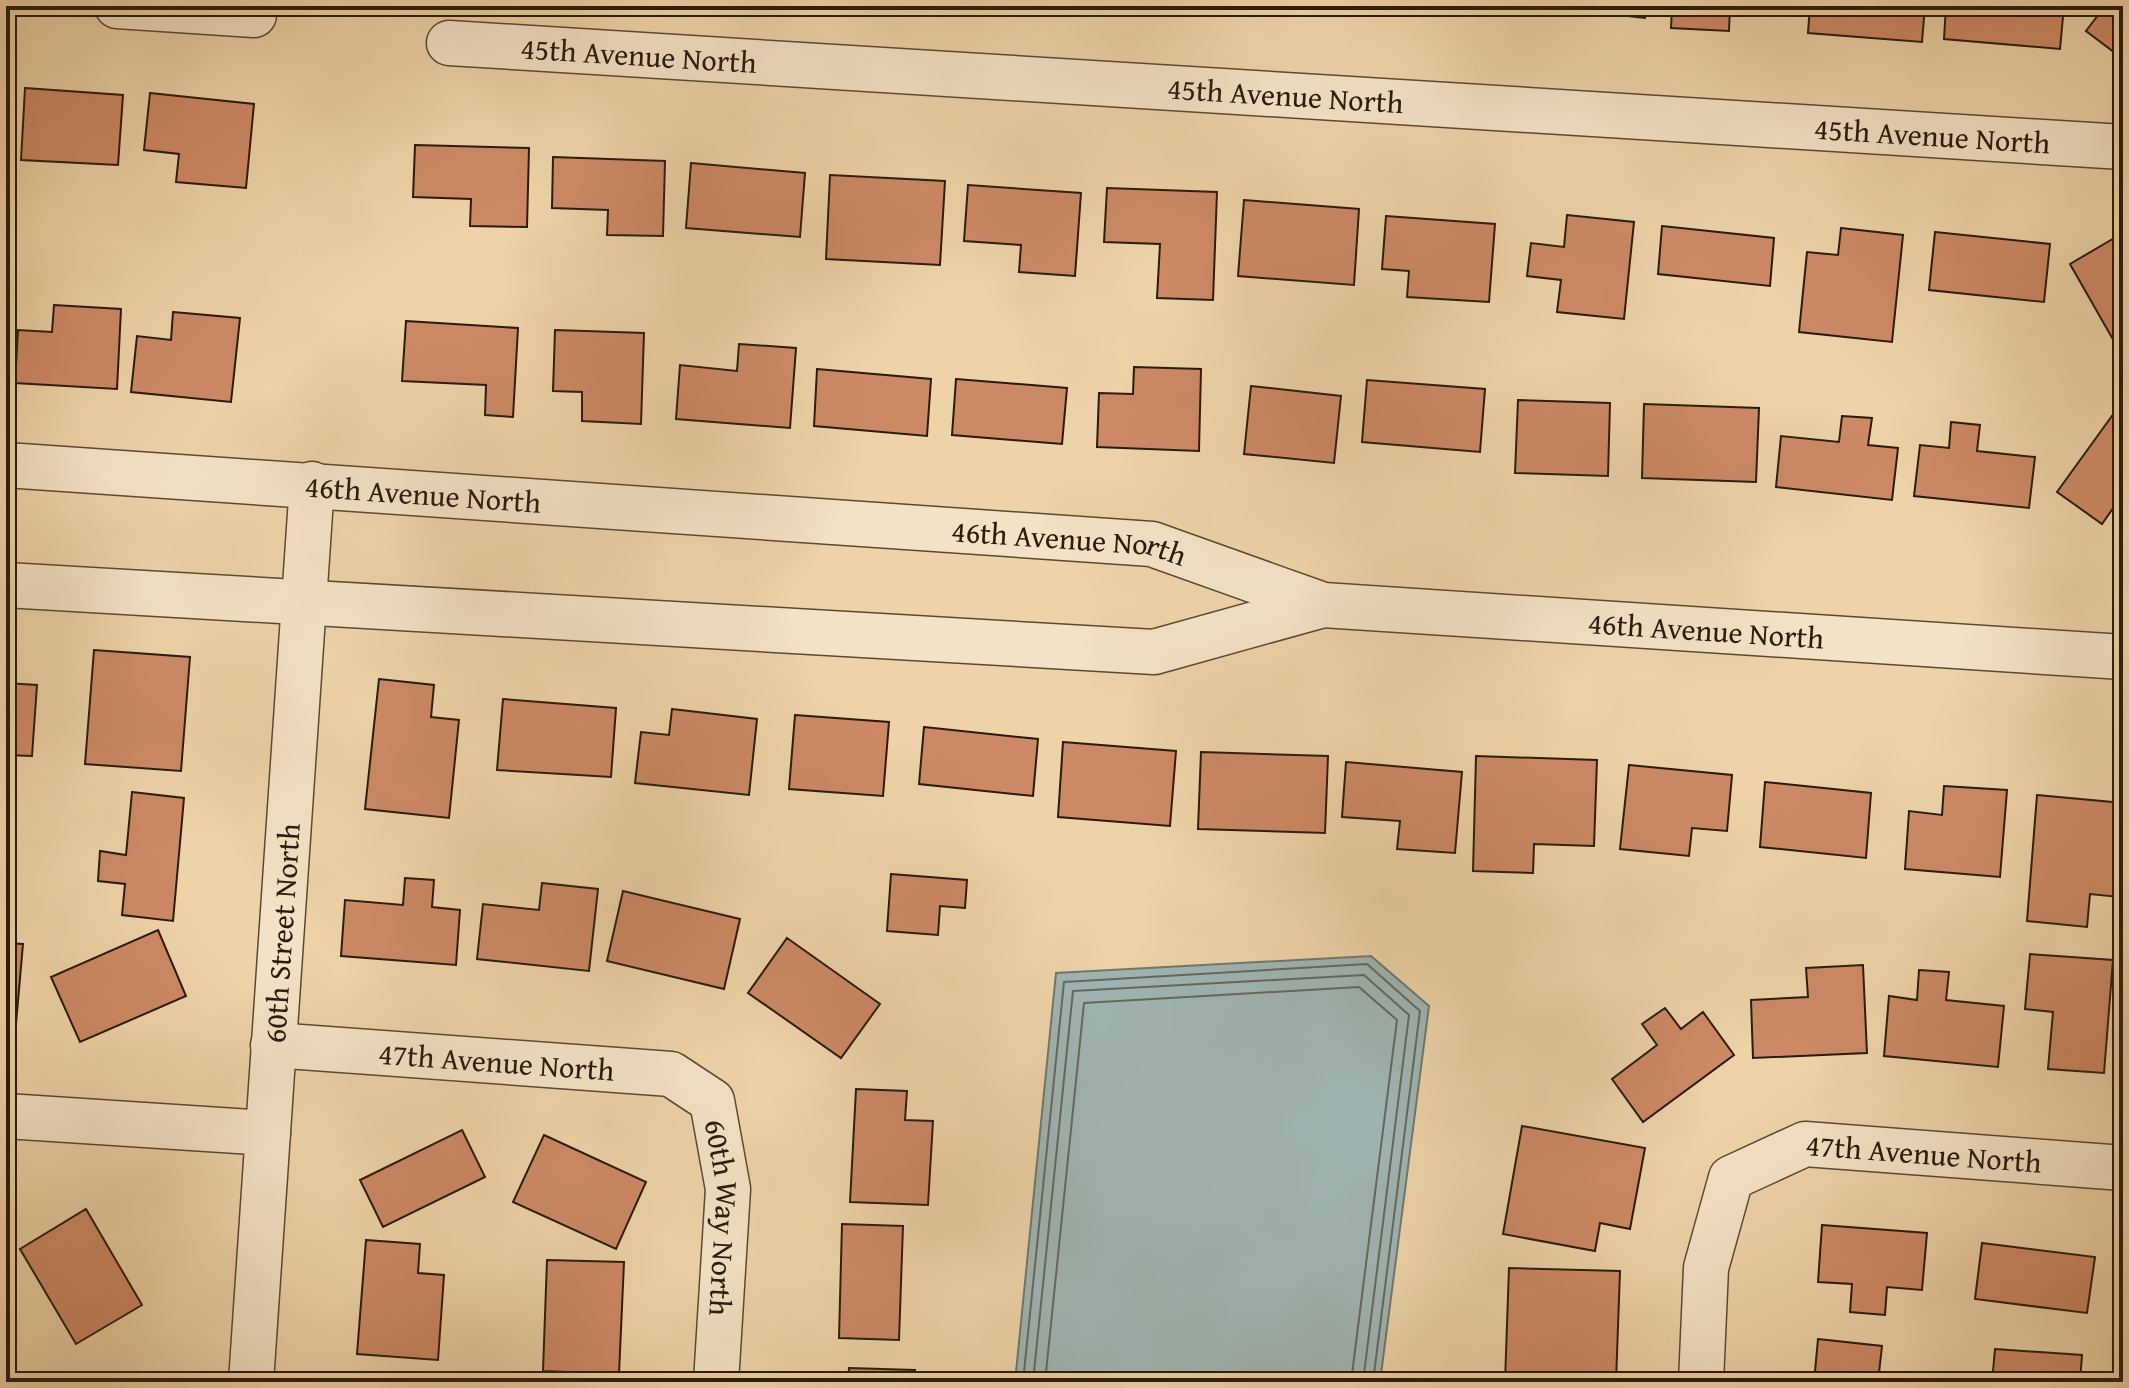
<svg xmlns="http://www.w3.org/2000/svg" width="2129" height="1388" font-family="'Gentium Book Plus',serif">
	<style>
		.water { fill: #9fb5b3; stroke: #707870; stroke-width: 2 }
		.lines { fill: none; stroke-linecap: round; stroke-linejoin: round }
		.shore { stroke: #646860; stroke-width: 2 }
		.building { fill: #cd8966; stroke: #291c0c; stroke-width: 2 }
		.minor-casing { stroke: #5a4a33; stroke-width: 47 }
		.minor { stroke: #f4e2c6; stroke-width: 44 }
		.labels { text-anchor: middle; dominant-baseline: central; stroke-width: 6; stroke-linejoin: round; paint-order: stroke }
		.street-label { font-size: 30px; fill: #291c0c; stroke: #f4e2c6 }
	</style>
	<rect width="100%" height="100%" fill="#eed3a8"/>
	<filter id="stains"><feTurbulence type="fractalNoise" baseFrequency=".0025" numOctaves="4"/><feColorMatrix values="0 0 0 0 .2 0 0 0 0 .09 0 0 0 0 .02 0 0 0 .5 -.17"/></filter>
	<radialGradient id="worn" r=".72"><stop offset=".6" stop-color="#630" stop-opacity="0"/><stop offset="1" stop-color="#630" stop-opacity=".3"/></radialGradient>
	<path class="water" d="M1371,956L1429,1006L1380,1382H1015L1056,973Z"/>
	<g class="lines">
		<path class="shore" d="M1023,1382L1064,982L1367,964L1420,1011L1373,1382
			M1033,1382L1073,991L1364,975L1409,1015L1363,1382
			M1045,1382L1084,1003L1359,987L1397,1020L1351,1382"/>
	</g>
	<path class="building" d="M1534,6H1646L1645,18Z
		M1672,6H1730L1729,31L1671,28Z
		M1810,6H1925L1922,42L1808,33Z
		M1946,6H2064L2060,49L1944,39Z
		M2105,6H2123V59L2086,31Z
		M25,88L123,95L118,165L21,160Z
		M150,93L254,104L246,188L176,182L179,154L144,150Z
		M415,145L529,148L527,227L470,226L471,199L413,197Z
		M553,157L665,161L663,236L607,235L608,210L552,208Z
		M691,163L805,173L800,237L686,228Z
		M830,175L945,181L940,265L826,259Z
		M968,185L1081,193L1075,276L1019,272L1021,245L964,241Z
		M1107,188L1217,192L1213,300L1157,298L1160,244L1104,242Z
		M1244,200L1359,209L1354,285L1238,276Z
		M1567,215L1634,222L1624,319L1557,312L1561,280L1527,276L1531,243L1564,247Z
		M1386,216L1495,224L1489,302L1407,297L1409,271L1382,269Z
		M1662,226L1774,238L1770,286L1658,274Z
		M1841,228L1903,235L1892,342L1799,332L1807,252L1838,255Z
		M1935,232L2050,244L2044,302L1929,290Z
		M2116,237L2123,249V357L2070,264Z
		M54,305L121,309L117,389L15,383L18,330L52,332Z
		M173,312L240,318L231,402L131,392L137,336L171,340Z
		M406,321L518,328L513,417L485,415L486,385L402,381Z
		M555,330L644,333L641,424L582,421V392L553,391Z
		M739,344L796,348L790,428L676,419L680,365L737,371Z
		M1134,367L1201,369L1199,451L1097,447L1099,393L1133,394Z
		M817,369L931,379L927,436L814,426Z
		M956,379L1067,388L1062,444L952,435Z
		M1367,380L1485,389L1480,452L1362,442Z
		M1251,386L1341,396L1334,463L1244,454Z
		M1518,400L1610,403L1608,476L1515,473Z
		M2122,402L2123,494L2102,524L2057,492Z
		M1644,404L1759,408L1756,482L1642,478Z
		M1842,416L1872,418L1868,445L1898,448L1892,500L1776,487L1781,436L1839,442Z
		M1951,422L1980,425L1977,451L2035,457L2029,508L1914,496L1920,445L1949,448Z
		M94,650L190,657L181,771L85,764Z
		M379,679L434,685L431,717L459,720L449,818L365,809Z
		M6,683L37,685L32,756L6,755Z
		M503,699L616,708L611,777L497,770Z
		M672,709L757,719L749,795L635,783L641,732L669,735Z
		M795,715L889,722L883,796L789,789Z
		M924,727L1038,739L1033,796L919,784Z
		M1063,742L1176,751L1170,826L1058,817Z
		M1201,752L1328,756L1325,833L1198,829Z
		M1476,756L1597,760L1594,846L1534,844L1533,873L1473,871Z
		M1346,762L1462,772L1455,853L1397,849L1400,821L1342,817Z
		M1629,765L1732,775L1727,831L1692,828L1689,856L1620,849Z
		M1765,782L1871,793L1866,858L1760,847Z
		M1944,786L2007,790L2000,877L1905,869L1909,811L1942,815Z
		M132,792L184,798L173,921L122,915L125,884L98,881L100,851L126,855Z
		M2037,795L2123,803L2119,897L2090,894L2087,927L2027,921Z
		M891,874L967,880L965,908L940,906L938,935L887,931Z
		M405,878L434,880L432,907L460,910L456,965L341,956L345,900L403,905Z
		M542,883L598,889L589,971L477,959L483,904L539,910Z
		M623,891L740,919L724,989L607,961Z
		M158,930L186,996L80,1042L51,977Z
		M787,938L880,1004L841,1058L748,993Z
		M6,943L23,944L16,1024L6,1023Z
		M2030,954L2113,960L2104,1073L2048,1069L2053,1012L2025,1009Z
		M1863,965L1867,1053L1753,1058L1751,1000L1808,997L1806,968Z
		M1919,970L1949,972L1946,1000L2004,1006L1998,1067L1884,1056L1889,996L1917,1000Z
		M1665,1008L1681,1029L1703,1012L1734,1055L1643,1122L1612,1079L1657,1045L1642,1024Z
		M856,1089L907,1091L905,1120L933,1121L928,1205L850,1202Z
		M1522,1126L1645,1148L1630,1229L1600,1223L1595,1251L1503,1234Z
		M462,1130L485,1177L383,1227L360,1180Z
		M544,1135L646,1182L616,1249L513,1202Z
		M86,1209L142,1305L76,1344L20,1249Z
		M842,1224L903,1226L899,1340L839,1338Z
		M1822,1225L1927,1233L1922,1290L1887,1287L1885,1315L1850,1312L1852,1284L1818,1282Z
		M366,1240L420,1244L418,1273L444,1275L438,1360L357,1354Z
		M1982,1243L2095,1257L2087,1313L1975,1299Z
		M547,1260L624,1262L619,1374L543,1371Z
		M1509,1268L1620,1271L1616,1382H1505Z
		M1818,1339L1882,1346L1879,1373L1911,1376V1382H1814Z
		M1995,1349L2082,1355L2080,1382H1992Z
		M849,1368L915,1370V1382H848Z"/>
	<g class="lines">
		<defs>
			<g id="minor">
				<path d="M117,6L254,15"/>
				<path id="s1" d="M449,43L2123,147"/>
				<path id="s2" d="M6,465L1152,544L1323,605L2123,657"/>
				<path d="M6,585L1154,652L1323,605"/>
				<path id="s3" d="M273,1045L671,1074L712,1101L728,1189L716,1382"/>
				<path d="M6,1116L268,1133"/>
				<path id="s4" d="M251,1382L312,484"/>
				<path id="s5" d="M1701,1382L1706,1268L1731,1178L1805,1144L2123,1168"/>
			</g>
		</defs>
		<use href="#minor" class="minor-casing"/>
		<use href="#minor" class="minor"/>
	</g>
	<g class="labels">
		<g class="street-label">
			<text stroke="none"><textPath href="#s1" startOffset="190">45th Avenue North</textPath></text>
			<text stroke="none"><textPath href="#s1" startOffset="838">45th Avenue North</textPath></text>
			<text stroke="none"><textPath href="#s1" startOffset="1486">45th Avenue North</textPath></text>
			<text stroke="none"><textPath href="#s2" startOffset="418">46th Avenue North</textPath></text>
			<text stroke="none"><textPath href="#s2" startOffset="1066">46th Avenue North</textPath></text>
			<text stroke="none"><textPath href="#s2" startOffset="1714">46th Avenue North</textPath></text>
			<text stroke="none"><textPath href="#s4" startOffset="450">60th Street North</textPath></text>
			<text stroke="none"><textPath href="#s3" startOffset="224">47th Avenue North</textPath></text>
			<text stroke="none"><textPath href="#s5" startOffset="408">47th Avenue North</textPath></text>
			<text stroke="none"><textPath href="#s3" startOffset="566">60th Way North</textPath></text>
		</g>
	</g>
	<rect width="2129" height="1388" fill="none" stroke="#eed3a8" stroke-width="32"/>
	<rect x="8" y="8" width="2113" height="1372" fill="none" stroke="#291c0c" stroke-width="4"/>
	<rect x="16" y="16" width="2097" height="1356" fill="none" stroke="#291c0c" stroke-width="2"/>
	<rect width="100%" height="100%" filter="url(#stains)"/>
	<rect width="100%" height="100%" fill="url(#worn)"/>
</svg>
